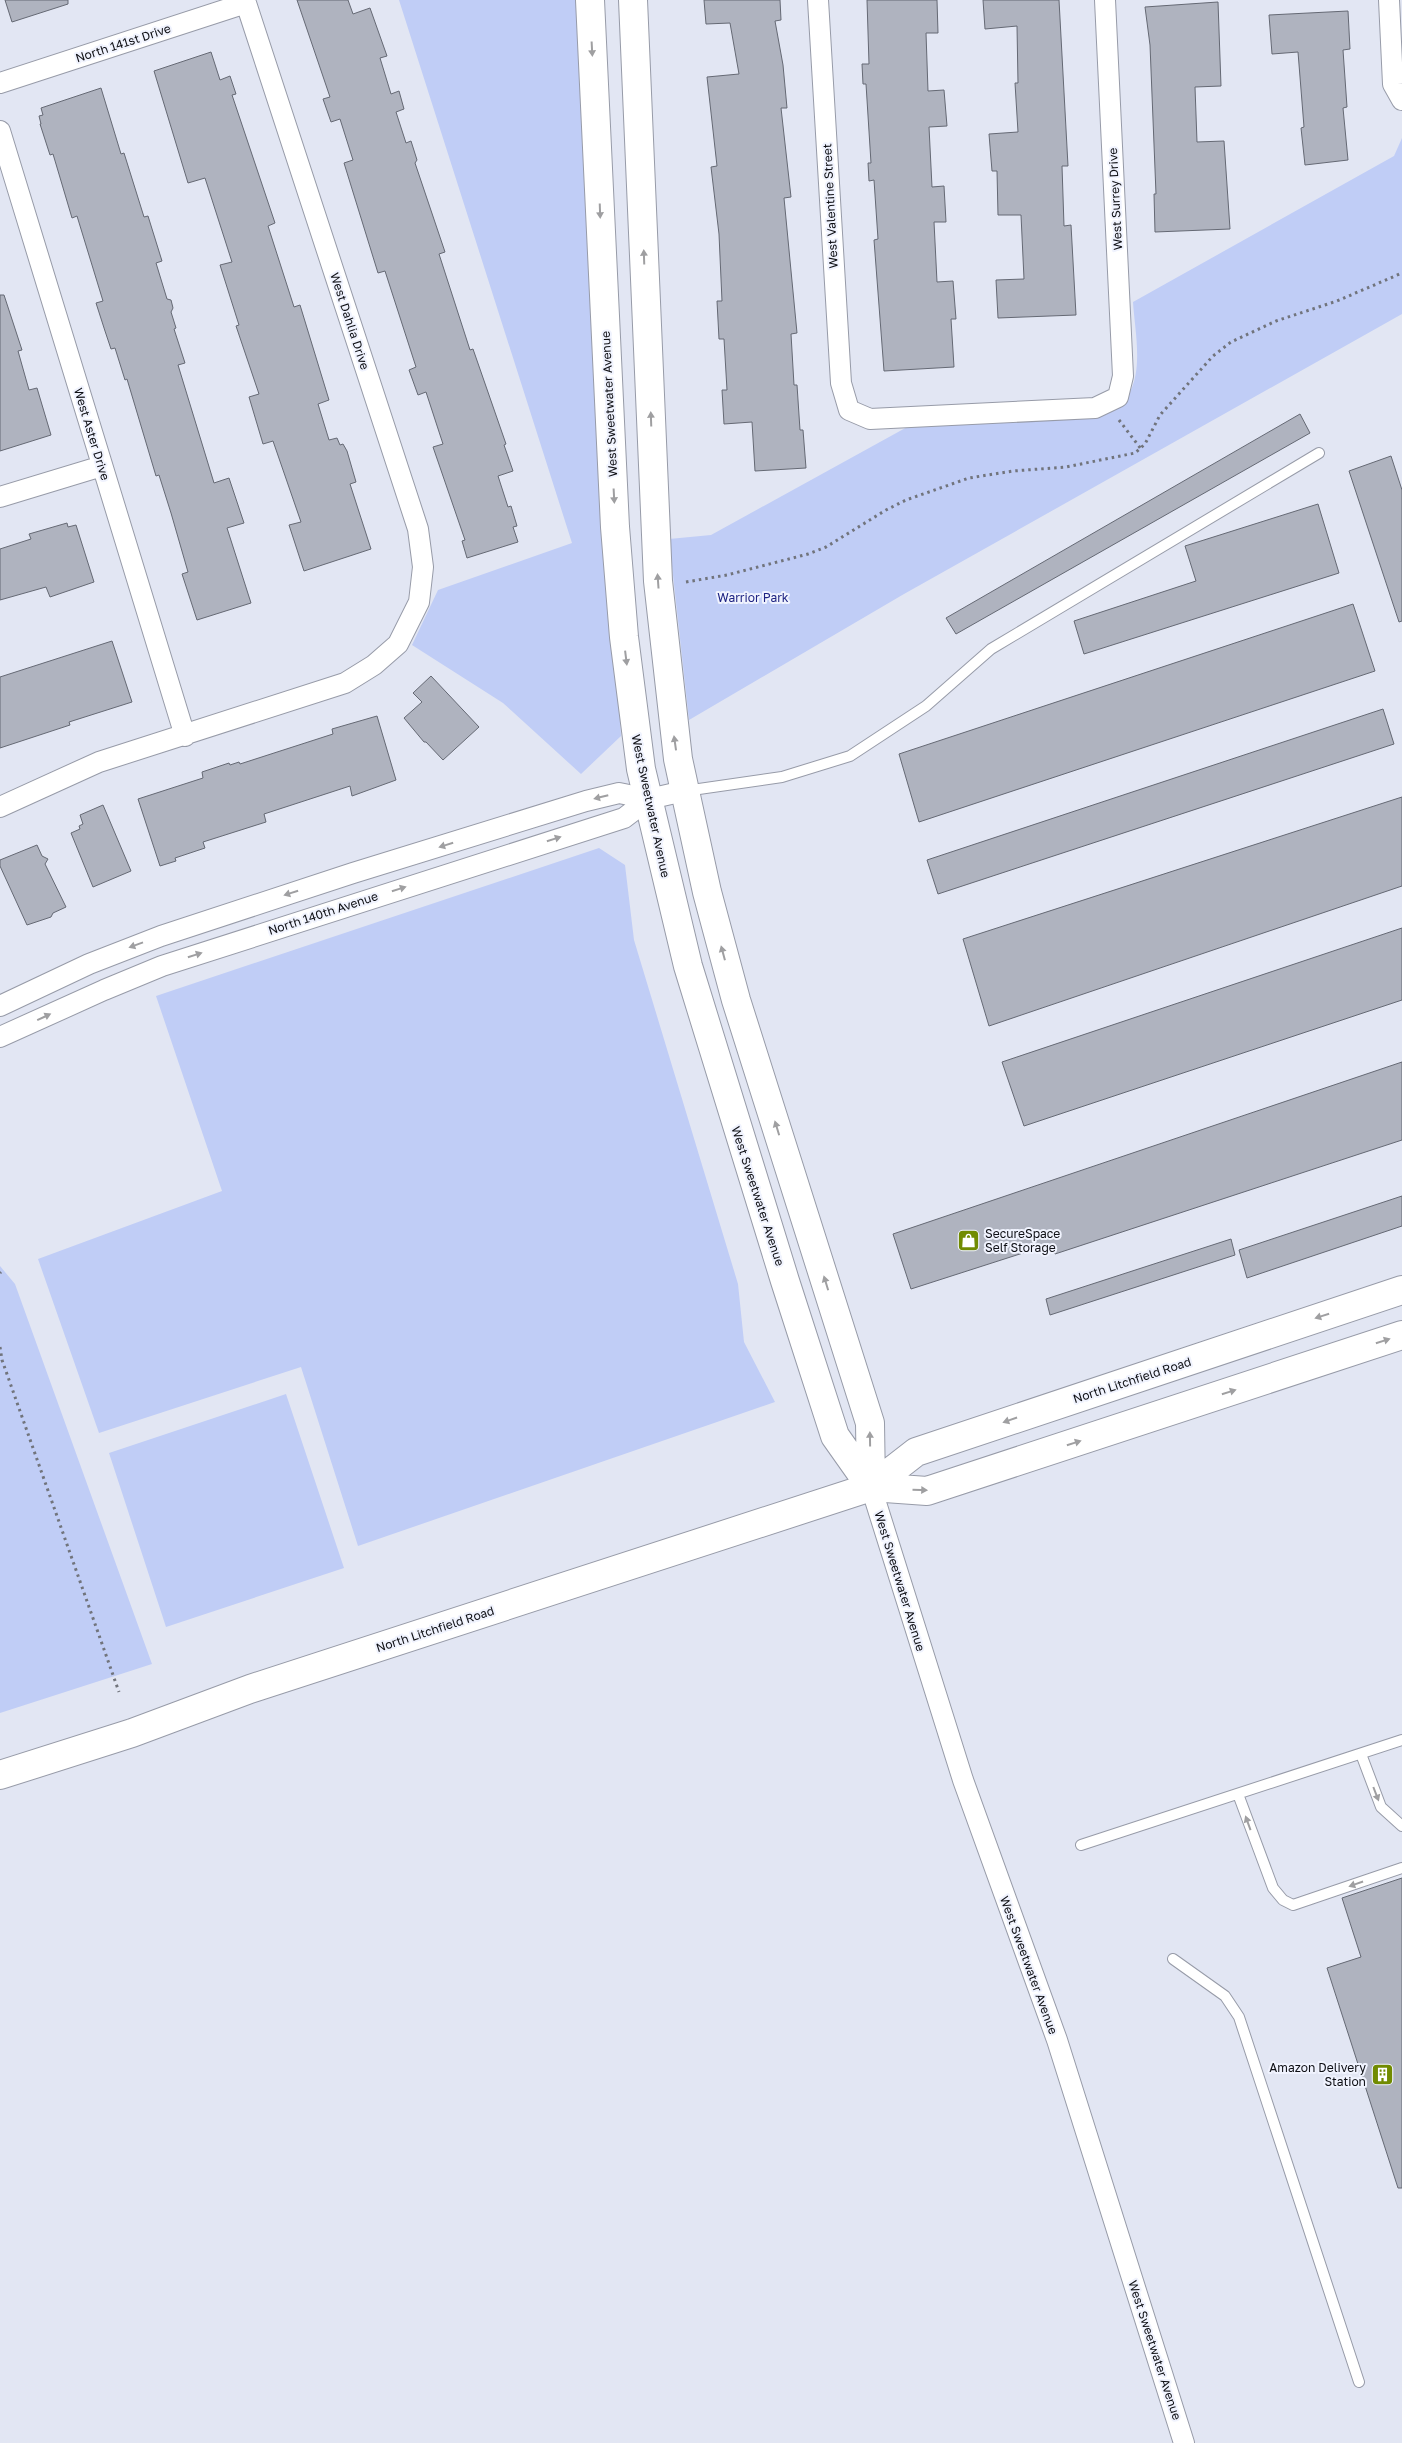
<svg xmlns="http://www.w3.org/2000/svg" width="1402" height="2443" font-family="'Golos Text',sans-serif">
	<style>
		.green { fill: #c0cdf6 }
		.building { fill: #afb3bf; stroke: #656974 }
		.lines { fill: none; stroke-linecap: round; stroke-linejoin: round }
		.lane-casing { stroke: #979ba8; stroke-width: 12 }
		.street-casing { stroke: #979ba8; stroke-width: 22 }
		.secondary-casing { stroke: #979ba8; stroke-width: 30 }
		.path { stroke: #71747c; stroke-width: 3; stroke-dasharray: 2.5 4; stroke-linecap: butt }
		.lane { stroke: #fff; stroke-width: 10 }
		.street { stroke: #fff; stroke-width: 20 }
		.secondary { stroke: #fff; stroke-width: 28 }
		.oneway { fill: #9f9fa1 }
		.labels { text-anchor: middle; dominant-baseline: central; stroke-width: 4; stroke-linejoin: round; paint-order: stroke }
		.street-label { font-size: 12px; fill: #0e0f14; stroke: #f0f3fe }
		.park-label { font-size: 12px; fill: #1f2483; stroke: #f0f3fe }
		.poi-label { font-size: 12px; fill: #0e0f14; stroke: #f0f3fe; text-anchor: start }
	</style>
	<rect width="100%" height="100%" fill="#e2e6f3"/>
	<path class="green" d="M399,0H582L596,303L621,736L581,774L503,703L412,645L438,590L572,543Z
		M1402,138V314L904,594L689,720L669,539L711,535L909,426L1097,418C1103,415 1112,412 1118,407C1147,383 1135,335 1133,302L1394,156Z
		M599,848L625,865L634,940L738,1284L744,1342L775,1402L358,1546L301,1367L99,1433L38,1259L222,1191L156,996Z
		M0,1266L15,1284L152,1664L0,1713Z
		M286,1394L344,1568L166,1627L109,1453Z"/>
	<path class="building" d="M5,0H68V4L12,22Z
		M297,0H348L353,14L370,8L387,56L380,58L391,94L399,91L404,109L396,112L406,143L411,141L417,160L415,163L445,252L439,254L470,350L473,349L506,444L504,445L513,471L498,476L508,507L511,506L517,526L513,527L518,542L467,558L462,541L465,540L433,447L443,444L426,392L418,395L409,370L416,367L385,271L378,273L344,163L353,160L340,119L331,122L323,99L330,97Z
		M704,0H780L781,20L775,21L783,65L787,108H781L791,197L784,198L797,333L791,334L794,385H797L800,430H803L806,468L755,471L752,422L724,424L722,390H727L724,339H719L717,301H722L719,234L711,167L717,166L707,77L739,74L730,23L706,24Z
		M867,0H937L938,33H926L928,91L944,90L947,126L929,127L932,187L944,186L946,222H934L937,282L953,281L956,319H951L954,367L884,371L874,240L878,239L874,180L869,181L868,163H871L866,84H863L862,64H869Z
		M983,0H1059L1068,166H1062L1064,226L1071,225L1076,315L998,318L996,280L1024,279L1021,215H998L997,171H992L989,134L1018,132L1015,83H1018L1017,26L985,29Z
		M1218,2L1221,86L1195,87L1197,142L1224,141L1230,229L1155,232L1154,194H1156L1150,45L1145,7Z
		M1348,11L1350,49L1343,50L1347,107L1343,108L1348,160L1305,165L1301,128L1304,127L1298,52L1272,54L1269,15Z
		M211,52L220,80L230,76L236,94L232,95L275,223L268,226L294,307L300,305L329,400L318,404L329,440L337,438L340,445L343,444L347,451L356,482L350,484L371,549L304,571L289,525L301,522L273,441L263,444L249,397L259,394L236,326L239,325L220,265L232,262L205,178L188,183L154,71Z
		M101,88L121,154L124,153L144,217L148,216L162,261L156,263L167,299L171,300L173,308L171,312L176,328L174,329L185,363L178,365L214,483L229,478L244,523L227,528L251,603L197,620L182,574L188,572L171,513L159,475L156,476L127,379L125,380L115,348L111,349L105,331L96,303L103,301L77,216L72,218L53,154L50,155L40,124H41L39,116L43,115L41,108Z
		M0,295H4L22,350L18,351L29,390L37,388L51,435L0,451Z
		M1300,414L1310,433L956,634L946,618Z
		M1391,456L1402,490V621L1399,622L1349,471Z
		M1318,504L1339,573L1084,654L1074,621L1196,581L1185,546Z
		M67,523L68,527L76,525L94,582L50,597L46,587L0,600V549L31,539L29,534Z
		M1353,604L1375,671L919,822L899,754Z
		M112,641L132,702L69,722L70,725L0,748V677Z
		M431,676L479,727L443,760L426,742H424L404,718L422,702L413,693Z
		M1383,709L1394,744L938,894L927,860Z
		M377,716L396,780L352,796L350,786L264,814L266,822L203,842L205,848L175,858L176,861L160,866L138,799L203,778L202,772L229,763L230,765L239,762L240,764L333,734L332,729Z
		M1402,797V886L989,1026L963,939Z
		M103,805L131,871L93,887L71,833L80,829L79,826L83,824L80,815Z
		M37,845L42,856L48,859L45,864L66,907L53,913L51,917L27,925L0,866V860Z
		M1402,928V1000L1024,1126L1002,1062Z
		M1402,1062V1140L1055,1254L1051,1244L911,1289L893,1234Z
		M1402,1196V1226L1247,1278L1239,1250Z
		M1231,1239L1235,1255L1050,1315L1046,1299Z
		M1402,1878V2188H1398L1327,1968L1361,1957L1342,1898Z"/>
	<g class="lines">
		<defs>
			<path id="lane" d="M685,791L782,777L850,756L926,706L991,649L1319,453
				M1361,1754L1381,1807L1402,1826
				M1238,1794L1273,1888L1283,1900L1293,1905L1402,1868
				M1081,1845L1402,1740
				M1173,1959L1225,1996L1239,2017L1359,2382"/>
			<path id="street" d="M818,0L841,383L849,410L870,419L1095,408L1118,397L1123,376L1105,0
				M1389,0L1393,84L1402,100
				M0,83L246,3
				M0,131L185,736
				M0,497L102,466
				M0,807L99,762L345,683L374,665L398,644L419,602L423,567L418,529L245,0
				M0,1006L89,964L161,936L353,873L586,801L619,793L649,799L684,791
				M0,1037L104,990L162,966L624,818L649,799
				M871,1487L963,1780L1057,2040L1184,2443"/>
			<path id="secondary" d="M590,0L615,527L624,637L641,769L688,966L785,1281L835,1436L871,1487
				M633,0L658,581L678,759L707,892L736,1000L870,1423L871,1487
				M871,1487L927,1491L1402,1335
				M0,1775L132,1733L250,1689L871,1487L916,1452L1402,1290"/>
		</defs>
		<use href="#lane" class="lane-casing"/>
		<use href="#street" class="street-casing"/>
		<use href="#secondary" class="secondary-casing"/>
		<path class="path" d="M1119,420L1141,449
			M686,582L727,575L808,554L826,547L886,510L906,500L969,478L1013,471L1066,467L1135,453L1145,444L1160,415L1213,356L1231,342L1276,321L1337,301L1402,273
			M0,1273L1,1272
			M0,1347L2,1360L119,1692"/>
		<use href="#lane" class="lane"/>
		<use href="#street" class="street"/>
		<use href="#secondary" class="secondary"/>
	</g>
	<defs><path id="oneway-solid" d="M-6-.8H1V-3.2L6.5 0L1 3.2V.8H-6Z" transform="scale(1.25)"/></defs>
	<g class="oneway">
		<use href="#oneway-solid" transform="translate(592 49) rotate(87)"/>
		<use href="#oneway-solid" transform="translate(600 211) rotate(88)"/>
		<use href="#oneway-solid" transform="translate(644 257) rotate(-92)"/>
		<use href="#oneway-solid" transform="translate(651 419) rotate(-92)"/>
		<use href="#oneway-solid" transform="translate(614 496) rotate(87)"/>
		<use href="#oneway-solid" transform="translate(658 581) rotate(-94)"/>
		<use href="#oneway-solid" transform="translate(626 658) rotate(83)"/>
		<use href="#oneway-solid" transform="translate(675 743) rotate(-98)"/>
		<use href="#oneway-solid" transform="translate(601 797) rotate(166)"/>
		<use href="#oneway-solid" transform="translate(554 839) rotate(-18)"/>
		<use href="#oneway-solid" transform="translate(446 845) rotate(163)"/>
		<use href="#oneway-solid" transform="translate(399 889) rotate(-18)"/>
		<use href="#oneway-solid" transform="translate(291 893) rotate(162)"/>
		<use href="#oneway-solid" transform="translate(136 945) rotate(160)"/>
		<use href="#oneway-solid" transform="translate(723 953) rotate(-105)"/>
		<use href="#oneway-solid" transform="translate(195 955) rotate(-18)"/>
		<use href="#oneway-solid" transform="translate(44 1017) rotate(-25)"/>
		<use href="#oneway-solid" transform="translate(777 1128) rotate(-107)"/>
		<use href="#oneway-solid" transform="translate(826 1283) rotate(-107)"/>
		<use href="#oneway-solid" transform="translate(1322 1316) rotate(162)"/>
		<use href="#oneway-solid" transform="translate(1383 1341) rotate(-18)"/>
		<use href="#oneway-solid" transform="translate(1229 1392) rotate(-18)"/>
		<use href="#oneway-solid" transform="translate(1010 1420) rotate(161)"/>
		<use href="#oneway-solid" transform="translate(870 1439) rotate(-91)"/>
		<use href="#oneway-solid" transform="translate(1074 1443) rotate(-18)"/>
		<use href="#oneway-solid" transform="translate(920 1490) rotate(2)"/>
		<use href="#oneway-solid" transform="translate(1376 1794) rotate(69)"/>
		<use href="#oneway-solid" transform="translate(1248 1823) rotate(-110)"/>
		<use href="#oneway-solid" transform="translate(1356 1884) rotate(161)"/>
	</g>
	<defs>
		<symbol id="shop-square" viewBox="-11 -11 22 22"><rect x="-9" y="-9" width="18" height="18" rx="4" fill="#718b01" stroke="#f0f3fe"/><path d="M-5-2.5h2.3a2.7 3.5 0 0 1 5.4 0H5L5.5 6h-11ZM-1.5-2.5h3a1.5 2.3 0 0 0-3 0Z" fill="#fff"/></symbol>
		<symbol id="building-square" viewBox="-11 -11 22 22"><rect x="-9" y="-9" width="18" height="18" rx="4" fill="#718b01" stroke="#f0f3fe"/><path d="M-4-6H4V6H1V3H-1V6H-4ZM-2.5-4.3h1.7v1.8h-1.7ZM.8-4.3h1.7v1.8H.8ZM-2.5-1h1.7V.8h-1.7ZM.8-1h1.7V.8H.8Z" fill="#fff"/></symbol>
	</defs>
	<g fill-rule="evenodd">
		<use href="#shop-square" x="956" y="1228" width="25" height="25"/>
		<use href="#building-square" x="1370" y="2062" width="25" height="25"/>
	</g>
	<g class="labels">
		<g class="street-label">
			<text transform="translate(123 43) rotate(-18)">North 141st Drive</text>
			<text transform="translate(1115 199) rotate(-93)">West Surrey Drive</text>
			<text transform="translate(830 206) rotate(-93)">West Valentine Street</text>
			<text transform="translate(350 321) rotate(72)">West Dahlia Drive</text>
			<text transform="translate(609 404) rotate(-93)">West Sweetwater Avenue</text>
			<text transform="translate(92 434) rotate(73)">West Aster Drive</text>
			<text transform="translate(651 806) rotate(78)">West Sweetwater Avenue</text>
			<text transform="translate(323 913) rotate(-18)">North 140th Avenue</text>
			<text transform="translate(758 1196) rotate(72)">West Sweetwater Avenue</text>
			<text transform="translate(1132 1380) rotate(-18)">North Litchfield Road</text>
			<text transform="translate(900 1581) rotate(73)">West Sweetwater Avenue</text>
			<text transform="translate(435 1629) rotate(-18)">North Litchfield Road</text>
			<text transform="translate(1029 1965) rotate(70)">West Sweetwater Avenue</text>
			<text transform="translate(1155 2350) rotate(72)">West Sweetwater Avenue</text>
		</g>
		<g class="park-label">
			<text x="753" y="597">Warrior Park</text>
		</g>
		<g class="poi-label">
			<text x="985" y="1233">SecureSpace<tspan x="985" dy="14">Self Storage</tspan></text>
			<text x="1366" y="2067" text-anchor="end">Amazon Delivery<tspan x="1366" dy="14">Station</tspan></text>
		</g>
	</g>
</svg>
